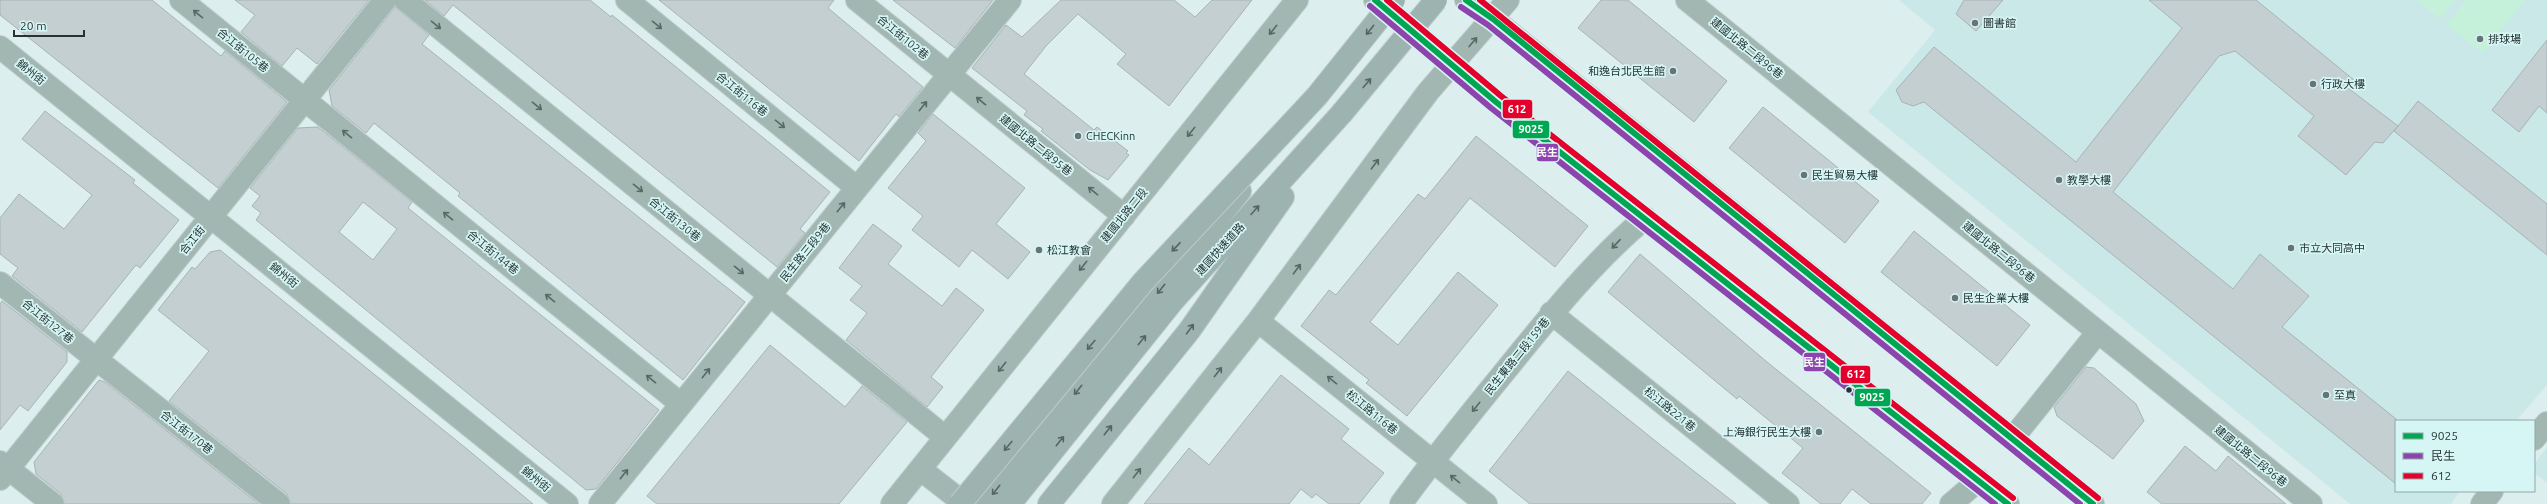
<svg xmlns="http://www.w3.org/2000/svg" width="2547" height="504" font-family="Ubuntu,'Noto Sans TC',sans-serif">
	<style>
		.built { fill: #cbe8e8 }
		.green { fill: #c5f0d9 }
		.building { fill: #c3cfd1; stroke: #a7b4b5; fill-rule: evenodd }
		.lines { fill: none; stroke-linecap: round; stroke-linejoin: round }
		.minor-casing { stroke: #becbcb; stroke-width: 24 }
		.highway-casing { stroke: #becbcb; stroke-width: 24 }
		.minor { stroke: #a2b7b2; stroke-width: 22 }
		.highway { stroke: #9cb3b0; stroke-width: 22 }
		.highway-bridge-casing { stroke: #becbcb; stroke-width: 24; stroke-linecap: butt }
		.highway-bridge { stroke: #9cb3b0; stroke-width: 22 }
		.bus-1-casing { stroke: #d6f5f5; stroke-width: 9 }
		.bus-2-casing { stroke: #d6f5f5; stroke-width: 9 }
		.bus-3-casing { stroke: #d6f5f5; stroke-width: 9 }
		.bus-1 { stroke: #00a651; stroke-width: 6 }
		.bus-2 { stroke: #8e44ad; stroke-width: 6 }
		.bus-3 { stroke: #e4002b; stroke-width: 6 }
		.oneway { stroke: #586866 }
		.oneway2 { stroke: #566665 }
		.poi-dot { fill: #677474; stroke: #d6f5f5; stroke-width: 1.5 }
		.bus-dot { fill: #273333; stroke: #d6f5f5; stroke-width: 1.5 }
		.labels { text-anchor: middle; dominant-baseline: central; stroke-width: 3.5; stroke-linejoin: round; paint-order: stroke }
		.poi-label { font-size: 11px; fill: #273333; stroke: #d6f5f5; text-anchor: start }
		.street-label { font-size: 11px; fill: #273333; stroke: #d6f5f5 }
		.line-badge { stroke: #d6f5f5; stroke-width: 1.5 }
		.badge-label { font-size: 11px; text-anchor: middle; font-weight: bold; fill: #fff }
	</style>
	<rect width="100%" height="100%" fill="#dee"/>
	<path class="built" d="M1899,0H2547V385L2516,421H2396V491H2460L2451,504H2350L1868,112L1935,30Z
		M2547,447V483L2534,473V464Z"/>
	<path class="green" d="M2416,0H2455L2440,19Z
		M2466,0H2525L2483,53L2446,25Z"/>
	<path class="building" d="M0,0H152L221,56L225,51L287,102L218,188L0,15Z
		M235,0H369L317,64L297,48L282,66L241,32L255,15Z
		M425,0H590L611,17L612,15L830,192L800,229L805,233L777,267L453,5L444,16Z
		M659,0H834L828,8L923,87L899,117L896,114L859,161Z
		M893,0H993L955,48Z
		M1061,0H1174L1195,17L1212,0H1252L1169,106L1117,64L1126,54L1078,14L1046,46L1024,74L1094,130L1097,127L1128,151L1126,153L1129,155L1108,180L1090,170L1041,131L1043,129L1024,115L1027,111L972,68L1006,25L1022,37Z
		M1601,0H1628L1727,81L1694,122L1578,28Z
		M1964,0H2003L1976,31L1956,14Z
		M2149,0H2256L2354,80L2348,88L2398,126L2383,143L2375,142L2346,175L2298,136L2314,116L2235,51L2219,56L2113,192L2233,289L2260,254L2309,296L2282,327L2396,419V484L1924,102L1913,106L1902,102L1896,90L1934,47L2076,162L2182,28Z
		M395,7L429,35L422,44L745,302L683,380L458,196L460,193L374,123L366,133L332,106L329,90Z
		M2547,40V113L2539,106L2519,132L2492,110Z
		M2418,101L2547,204V255L2394,131Z
		M1763,107L1879,201L1845,243L1729,148Z
		M45,111L135,180L133,183L179,220L140,268L136,265L82,332L12,276L18,268L0,254V218L19,194L64,229L92,195L22,139Z
		M933,114L1025,188L996,224L1030,252L1008,279L972,250L959,267L912,230L923,216L888,188L926,141L918,133Z
		M318,127L412,202L408,208L659,410L596,489L586,490L256,220L261,213L252,206L260,196L250,188L298,128ZM363,202L397,229L373,260L339,232Z
		M1476,136L1588,226L1555,267L1470,198L1370,322L1398,345L1458,272L1498,305L1407,416L1366,383L1369,380L1301,326L1329,290L1336,295L1418,194L1425,199Z
		M873,224L902,246L888,264L942,306L956,288L984,310L931,377L943,387L927,407L846,340L867,313L850,300L862,286L839,268Z
		M1914,231L2030,325L1997,366L1881,272Z
		M220,250L467,449L533,504H291L287,494L169,401L209,351L158,310L192,267L195,269L210,252Z
		M1640,254L1767,362L1931,493L1922,504H1871L1852,489L1840,504H1821L1782,473L1803,448L1739,396L1737,399L1608,292Z
		M2,301L67,352V362L28,411L20,405L0,430V304Z
		M770,345L845,407L862,386L907,422L839,504H657L647,496Z
		M2086,367L2094,368L2136,404L2144,421L2113,459L2057,416L2054,407Z
		M1568,371L1663,447L1736,504H1530L1520,496L1489,471Z
		M1281,375L1349,429L1341,439L1384,473L1359,504H1329L1316,494L1312,498L1301,489L1289,504H1144L1189,448L1209,465Z
		M99,380L105,382L259,504H65L61,494L36,474L34,462Z
		M2185,446L2216,471L2228,456L2286,504H2162L2147,492Z"/>
	<g class="lines">
		<defs>
			<path id="minor" d="M181,0L681,404
				M405,0L945,437
				M627,0L857,188
				M857,0L1124,216
				M1375,0L1496,102L2008,504
				M1466,0L1493,19L2093,504
				M1687,0L2311,504
				M0,47L567,504
				M0,283L279,504
				M1551,313L1788,504
				M1258,321L1486,504
				M2012,439L2098,332
				M2534,439L2547,423
				M0,462L53,504
				M920,469L965,504
				M0,479L385,0
				M600,504L1010,0
				M892,504L1297,0
				M1113,504L1258,321L1428,92L1508,0
				M1401,504C1434,458 1470,414 1506,370C1549,317 1592,263 1645,218
				M1951,504L1979,480
				M2482,504L2492,491"/>
			<path id="highway" d="M985,504L1240,191
				M1010,504L1172,302L1342,113
				M1049,504L1189,331L1283,197"/>
		</defs>
		<use href="#minor" class="minor-casing"/>
		<use href="#highway" class="highway-casing"/>
		<use href="#minor" class="minor"/>
		<use href="#highway" class="highway"/>
		<defs>
			<path id="highway-bridge" d="M1342,113L1436,0
				M960,504L1143,282L1317,96L1394,0"/>
		</defs>
		<use href="#highway-bridge" class="highway-bridge-casing"/>
		<use href="#highway-bridge" class="highway-bridge"/>
		<defs>
			<path id="bus-1" d="M1375,0L1496,102L2008,504
				M1466,0L1493,19L2093,504"/>
			<path id="bus-2" d="M1370,6L1491,108L1995,504
				M1461,7L1488,25L2080,504"/>
			<path id="bus-3" d="M1387,0L1501,96L2013,498
				M1480,0L2098,498"/>
		</defs>
		<use href="#bus-1" class="bus-1-casing"/>
		<use href="#bus-2" class="bus-2-casing"/>
		<use href="#bus-3" class="bus-3-casing"/>
		<use href="#bus-1" class="bus-1"/>
		<use href="#bus-2" class="bus-2"/>
		<use href="#bus-3" class="bus-3"/>
	</g>
	<defs><path id="oneway-shaft" d="M-6 0H5M1.5-3L5.5 0L1.5 3" fill="none" stroke-width="1.6" stroke-linecap="round" stroke-linejoin="round"/></defs>
	<g class="oneway">
		<use href="#oneway-shaft" transform="translate(198 14) rotate(-141)"/>
		<use href="#oneway-shaft" transform="translate(436 25) rotate(39)"/>
		<use href="#oneway-shaft" transform="translate(657 25) rotate(39)"/>
		<use href="#oneway-shaft" transform="translate(1273 30) rotate(129)"/>
		<use href="#oneway-shaft" transform="translate(1473 42) rotate(-50)"/>
		<use href="#oneway-shaft" transform="translate(981 101) rotate(-141)"/>
		<use href="#oneway-shaft" transform="translate(537 106) rotate(39)"/>
		<use href="#oneway-shaft" transform="translate(923 106) rotate(-51)"/>
		<use href="#oneway-shaft" transform="translate(780 124) rotate(39)"/>
		<use href="#oneway-shaft" transform="translate(1191 132) rotate(129)"/>
		<use href="#oneway-shaft" transform="translate(347 134) rotate(-141)"/>
		<use href="#oneway-shaft" transform="translate(1375 164) rotate(-53)"/>
		<use href="#oneway-shaft" transform="translate(638 188) rotate(39)"/>
		<use href="#oneway-shaft" transform="translate(1093 191) rotate(-141)"/>
		<use href="#oneway-shaft" transform="translate(841 207) rotate(-51)"/>
		<use href="#oneway-shaft" transform="translate(448 216) rotate(-141)"/>
		<use href="#oneway-shaft" transform="translate(1616 244) rotate(133)"/>
		<use href="#oneway-shaft" transform="translate(1083 266) rotate(129)"/>
		<use href="#oneway-shaft" transform="translate(1297 269) rotate(-53)"/>
		<use href="#oneway-shaft" transform="translate(739 270) rotate(39)"/>
		<use href="#oneway-shaft" transform="translate(550 298) rotate(-141)"/>
		<use href="#oneway-shaft" transform="translate(1002 367) rotate(129)"/>
		<use href="#oneway-shaft" transform="translate(1218 372) rotate(-52)"/>
		<use href="#oneway-shaft" transform="translate(706 373) rotate(-51)"/>
		<use href="#oneway-shaft" transform="translate(651 379) rotate(-141)"/>
		<use href="#oneway-shaft" transform="translate(1332 380) rotate(-141)"/>
		<use href="#oneway-shaft" transform="translate(1476 407) rotate(129)"/>
		<use href="#oneway-shaft" transform="translate(1137 473) rotate(-52)"/>
		<use href="#oneway-shaft" transform="translate(624 474) rotate(-51)"/>
		<use href="#oneway-shaft" transform="translate(1455 479) rotate(-141)"/>
	</g>
	<g class="oneway2">
		<use href="#oneway-shaft" transform="translate(1370 30) rotate(129)"/>
		<use href="#oneway-shaft" transform="translate(1367 83) rotate(-50)"/>
		<use href="#oneway-shaft" transform="translate(1255 210) rotate(-48)"/>
		<use href="#oneway-shaft" transform="translate(1176 247) rotate(133)"/>
		<use href="#oneway-shaft" transform="translate(1161 289) rotate(129)"/>
		<use href="#oneway-shaft" transform="translate(1190 329) rotate(-54)"/>
		<use href="#oneway-shaft" transform="translate(1142 340) rotate(-51)"/>
		<use href="#oneway-shaft" transform="translate(1091 345) rotate(130)"/>
		<use href="#oneway-shaft" transform="translate(1078 390) rotate(129)"/>
		<use href="#oneway-shaft" transform="translate(1108 430) rotate(-51)"/>
		<use href="#oneway-shaft" transform="translate(1060 441) rotate(-51)"/>
		<use href="#oneway-shaft" transform="translate(1008 446) rotate(130)"/>
		<use href="#oneway-shaft" transform="translate(996 490) rotate(129)"/>
	</g>
	<g class="poi-dot">
		<circle cx="1975" cy="23" r="4"/>
		<circle cx="2480" cy="39" r="4"/>
		<circle cx="1673" cy="71" r="4"/>
		<circle cx="2313" cy="84" r="4"/>
		<circle cx="1078" cy="136" r="4"/>
		<circle cx="1804" cy="175" r="4"/>
		<circle cx="2059" cy="180" r="4"/>
		<circle cx="2291" cy="248" r="4"/>
		<circle cx="1039" cy="250" r="4"/>
		<circle cx="1955" cy="298" r="4"/>
		<circle cx="2326" cy="395" r="4"/>
		<circle cx="1819" cy="432" r="4"/>
	</g>
	<circle class="bus-dot" cx="1849" cy="390" r="3.5"/>
	<g class="labels">
		<g class="poi-label">
			<text x="1983" y="23">圖書館</text>
			<text x="2488" y="39">排球場</text>
			<text x="1665" y="71" text-anchor="end">和逸台北民生館</text>
			<text x="2321" y="84">行政大樓</text>
			<text x="1086" y="136">CHECKinn</text>
			<text x="1812" y="175">民生貿易大樓</text>
			<text x="2067" y="180">教學大樓</text>
			<text x="2299" y="248">市立大同高中</text>
			<text x="1047" y="250">松江教會</text>
			<text x="1963" y="298">民生企業大樓</text>
			<text x="2334" y="395">至真</text>
			<text x="1811" y="432" text-anchor="end">上海銀行民生大樓</text>
		</g>
		<g class="street-label">
			<text transform="translate(903 37) rotate(39)">合江街102巷</text>
			<text transform="translate(1747 48) rotate(39)">建國北路二段96巷</text>
			<text transform="translate(243 50) rotate(39)">合江街105巷</text>
			<text transform="translate(31 72) rotate(39)">錦州街</text>
			<text transform="translate(742 94) rotate(39)">合江街116巷</text>
			<text transform="translate(1036 145) rotate(39)">建國北路二段95巷</text>
			<text transform="translate(1124 215) rotate(-51)">建國北路二段</text>
			<text transform="translate(675 219) rotate(39)">合江街130巷</text>
			<text transform="translate(192 240) rotate(-51)">合江街</text>
			<text transform="translate(1220 249) rotate(-48)">建國快速道路</text>
			<text transform="translate(493 252) rotate(39)">合江街144巷</text>
			<text transform="translate(805 252) rotate(-51)">民生路三段9巷</text>
			<text transform="translate(1999 252) rotate(39)">建國北路二段96巷</text>
			<text transform="translate(284 275) rotate(39)">錦州街</text>
			<text transform="translate(48 321) rotate(39)">合江街127巷</text>
			<text transform="translate(1517 356) rotate(-51)">民生東路二段159巷</text>
			<text transform="translate(1670 409) rotate(39)">松江路221巷</text>
			<text transform="translate(1372 412) rotate(39)">松江路116巷</text>
			<text transform="translate(187 432) rotate(38)">合江街170巷</text>
			<text transform="translate(2251 456) rotate(39)">建國北路二段96巷</text>
			<text transform="translate(536 479) rotate(39)">錦州街</text>
		</g>
	</g>
	<g class="line-badge">
		<rect x="1502" y="99" width="31" height="20" rx="4" fill="#e4002b"/>
		<rect x="1512" y="120" width="38" height="19" rx="4" fill="#00a651"/>
		<rect x="1536" y="143" width="23" height="19" rx="4" fill="#8e44ad"/>
		<rect x="1803" y="352" width="23" height="20" rx="4" fill="#8e44ad"/>
		<rect x="1840" y="365" width="31" height="19" rx="4" fill="#e4002b"/>
		<rect x="1854" y="388" width="37" height="19" rx="4" fill="#00a651"/>
	</g>
	<g class="badge-label">
		<text x="1517" y="113">612</text>
		<text x="1531" y="133">9025</text>
		<text x="1547" y="156">民生</text>
		<text x="1814" y="366">民生</text>
		<text x="1856" y="378">612</text>
		<text x="1872" y="401">9025</text>
	</g>
	<rect x="2395" y="420" width="140" height="72" fill="#d6f5f5" stroke="#90a7a7"/>
	<rect x="2403" y="433" width="20" height="6" fill="#00a651" stroke="#90a7a7"/>
	<text x="2431" y="440" font-size="12" fill="#273333">9025</text>
	<rect x="2403" y="453" width="20" height="6" fill="#8e44ad" stroke="#90a7a7"/>
	<text x="2431" y="460" font-size="12" fill="#273333">民生</text>
	<rect x="2403" y="473" width="20" height="6" fill="#e4002b" stroke="#90a7a7"/>
	<text x="2431" y="480" font-size="12" fill="#273333">612</text>
	<path d="M14 30v6h70v-6" fill="none" stroke="#273333" stroke-width="2"/>
	<text x="20" y="30" font-size="12" fill="#273333" stroke="#d6f5f5" stroke-width="3" paint-order="stroke">20 m</text>
</svg>
